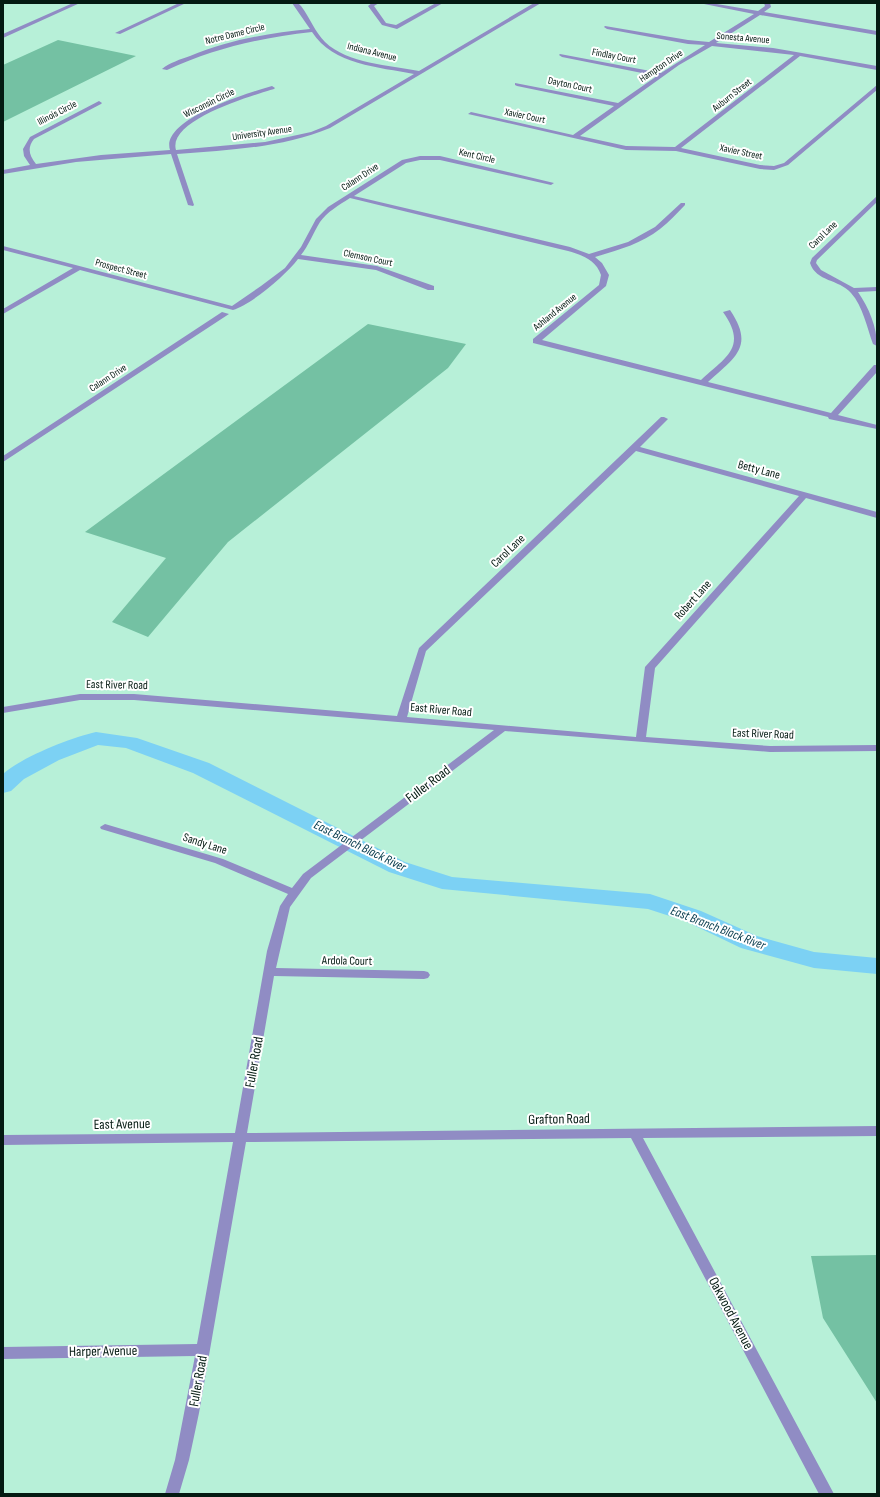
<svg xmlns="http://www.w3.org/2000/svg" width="880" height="1497" font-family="'Sofia Sans Condensed',sans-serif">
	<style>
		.green { fill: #74c1a3 }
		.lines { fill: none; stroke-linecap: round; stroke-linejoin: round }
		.river { fill: #7cd1f4; fill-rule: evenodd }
		.minor { fill: #908cc4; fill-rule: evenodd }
		.labels { text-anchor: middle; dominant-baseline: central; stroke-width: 4; stroke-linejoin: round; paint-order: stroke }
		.far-street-label { font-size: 10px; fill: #041a12; stroke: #fff }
		.street-label { font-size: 12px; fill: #041a12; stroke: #fff }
		.water-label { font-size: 13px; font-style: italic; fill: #04394b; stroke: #fff }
		.near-street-label { font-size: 14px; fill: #041a12; stroke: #fff }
	</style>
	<rect width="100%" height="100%" fill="#b7f0d8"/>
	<path class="green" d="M58,40L136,56L3,122V65Z
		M368,324L466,344L448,368L228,542L148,637L112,622L166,558L85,532Z
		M877,1255V1403L823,1318L811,1256Z"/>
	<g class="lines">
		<path class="river" d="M96,732L137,738L209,763L405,862L452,877L650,894L701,911L757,936L814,952L877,958V974L814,968L741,948L685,921L648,909L442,889L389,872L193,773L126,748L98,745L59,760L24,779L11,791L3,793V774C22,757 70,738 96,732Z"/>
		<path class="minor" d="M73,3H80L3,38V34Z
			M179,3H186L120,34L115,33Z
			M292,3H298L301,6C310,18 315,32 325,42C348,64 389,65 419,71L534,3H541L330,128C282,148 229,150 177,154L194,205L193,206L188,205L171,154L76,162L3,174V170L30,165L24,156L23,149L30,137L99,101L102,103L101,104L34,139C27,148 29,155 36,164L101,155L170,150C160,119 251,92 272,86L275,88L274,89C254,95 167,120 176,150L265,142L311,132L326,126L414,74C379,67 333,65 312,32C259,38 215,48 167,70L162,69C169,63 181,59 190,56C229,40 269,33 310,29Z
			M372,3H379L374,6L386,23L396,25L436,3H443L397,29L382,25L368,6Z
			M699,3H711L758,11L765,6L764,3H770L771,7L764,12L877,31V35L760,15L716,43L773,48L877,66V70L800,56L681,148L760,165L774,166L784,163L877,85V90L788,165L774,170L760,169L676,151L626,150L468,114L471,112L573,135L614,106L517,86L515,85V83L618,103L657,76L562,57L559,55L560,54L661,73L705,45L688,44L607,29L604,27L605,26L688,40L709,42L754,14ZM712,46L794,55L675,147L626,146L580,136L679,65Z
			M420,156H440L554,183L551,185L440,160H420L406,163L354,196L570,247L589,254L628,242L655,227L681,203H685V205C677,213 669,222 660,229C641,244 618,250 595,257L602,263L609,275L606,286L542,340L701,380C726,357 748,347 723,312L730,310C755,347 735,357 708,382L831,413L874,365H877V372L838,415L877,425V429L829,419L828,417L533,343V339L599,285L601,275C596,260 582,255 568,251L350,198C339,205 327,212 320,222C313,233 309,245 301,255L377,266L434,286V290H428L376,270L298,259C286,275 252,304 233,310L80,270L3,314V309L73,268L3,250V246L232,306L261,286L285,268L301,247L316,219L328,207L402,160Z
			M877,196V202L817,260L816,263L821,270L854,288L877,287V291L858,292C869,308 877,327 877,346L873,344C867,328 863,306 851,293C839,279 816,282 810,263L812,258Z
			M222,312L229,314L3,462V456Z
			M661,417H664L668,419L640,447L877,512V518L806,498L655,668L646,737L770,746L877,745V751L770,752L505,731L311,878L290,907L276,968L424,971L428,972L430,975L428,978L424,979L274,976L247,1133L877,1126V1136L643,1138L834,1494H819L631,1138L246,1142L199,1413L189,1460L179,1494H165L175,1460L195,1356L3,1359V1347L197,1344L233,1142L3,1145V1135L235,1133L267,951L280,906L288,894L215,863L101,829L100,827L105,824L223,859L292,888L303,874L494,730L134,700H80L3,713V707L80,694H134L397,716L419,648ZM636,451L799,496L645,667L636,737L407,717L426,651Z"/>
	</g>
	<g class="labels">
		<g class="far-street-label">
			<text transform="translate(235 34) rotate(-14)">Notre Dame Circle</text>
			<text transform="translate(743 38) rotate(5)">Sonesta Avenue</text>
			<text transform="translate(372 52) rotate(14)">Indiana Avenue</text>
			<text transform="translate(614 56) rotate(11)">Findlay Court</text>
			<text transform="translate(661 66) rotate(-34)">Hampton Drive</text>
			<text transform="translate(570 85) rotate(12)">Dayton Court</text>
			<text transform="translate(732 95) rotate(-38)">Auburn Street</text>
			<text transform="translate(209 103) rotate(-26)">Wisconsin Circle</text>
			<text transform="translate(57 113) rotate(-27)">Illinois Circle</text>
			<text transform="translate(525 116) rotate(12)">Xavier Court</text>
			<text transform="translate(262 133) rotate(-8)">University Avenue</text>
			<text transform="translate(741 152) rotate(12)">Xavier Street</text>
			<text transform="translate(477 156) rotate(13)">Kent Circle</text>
			<text transform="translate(360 177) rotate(-33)">Calann Drive</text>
			<text transform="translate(823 235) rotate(-44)">Carol Lane</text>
			<text transform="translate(368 258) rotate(12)">Clemson Court</text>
			<text transform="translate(121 269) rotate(15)">Prospect Street</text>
			<text transform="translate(555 312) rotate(-39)">Ashland Avenue</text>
			<text transform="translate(108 378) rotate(-33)">Calann Drive</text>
		</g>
		<g class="street-label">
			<text transform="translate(759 470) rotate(15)">Betty Lane</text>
			<text transform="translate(508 551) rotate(-44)">Carol Lane</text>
			<text transform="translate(693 600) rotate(-48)">Robert Lane</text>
			<text transform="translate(117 685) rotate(1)">East River Road</text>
			<text transform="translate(441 710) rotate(5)">East River Road</text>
			<text transform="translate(763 734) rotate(2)">East River Road</text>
			<text transform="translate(205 844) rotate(18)">Sandy Lane</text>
			<text transform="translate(347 961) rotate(1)">Ardola Court</text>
		</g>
		<g class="water-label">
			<text transform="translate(360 846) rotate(26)">East Branch Black River</text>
			<text transform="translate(718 928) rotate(21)">East Branch Black River</text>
		</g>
		<g class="near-street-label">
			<text transform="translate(428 784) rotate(-37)">Fuller Road</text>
			<text transform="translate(254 1062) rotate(-80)">Fuller Road</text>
			<text transform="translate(559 1119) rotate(-1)">Grafton Road</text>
			<text transform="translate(122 1124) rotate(-1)">East Avenue</text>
			<text transform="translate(731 1313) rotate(62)">Oakwood Avenue</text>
			<text transform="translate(103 1351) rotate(-1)">Harper Avenue</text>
			<text transform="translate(198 1381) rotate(-80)">Fuller Road</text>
		</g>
	</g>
	<rect width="880" height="1497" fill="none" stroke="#041a12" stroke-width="8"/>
</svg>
